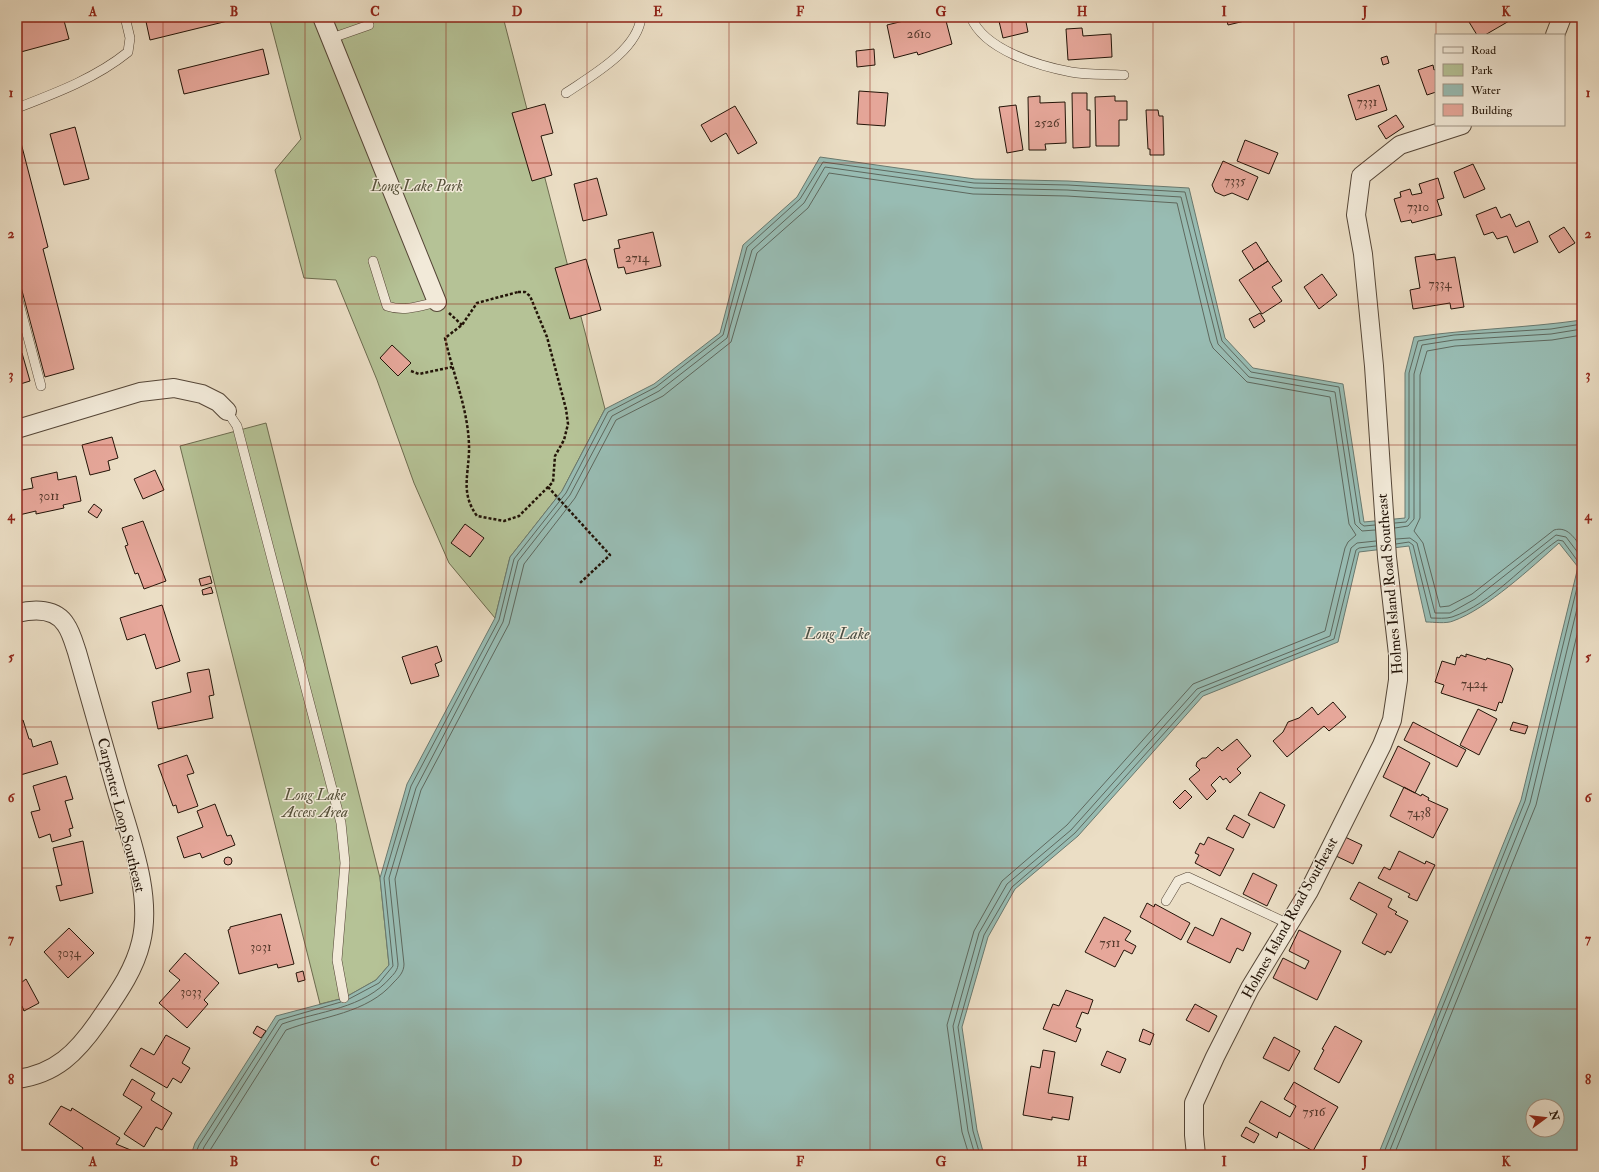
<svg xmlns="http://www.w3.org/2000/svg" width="1599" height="1172" font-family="'IM FELL Double Pica',serif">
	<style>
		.green { fill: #b5c296; stroke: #6c6b4f }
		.water { fill: #98bcb3; stroke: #69796f; fill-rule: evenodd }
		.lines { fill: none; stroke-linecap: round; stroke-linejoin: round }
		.shore { stroke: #5e685e; stroke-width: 1 }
		.building { fill: #e6a79a; stroke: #231408 }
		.service-casing { stroke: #554637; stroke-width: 10 }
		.minor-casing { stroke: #554637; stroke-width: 20 }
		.path { stroke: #231408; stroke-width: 2.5; stroke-dasharray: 3 2; stroke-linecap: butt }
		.service { stroke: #f2ead9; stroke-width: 9 }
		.minor { stroke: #f2ead9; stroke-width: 18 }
		.grid { fill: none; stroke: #8f2418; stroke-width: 1; stroke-opacity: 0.55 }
		.labels { text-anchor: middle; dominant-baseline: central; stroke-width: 3; stroke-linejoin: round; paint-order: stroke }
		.number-label { font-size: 13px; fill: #54392c }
		.park-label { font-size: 15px; font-style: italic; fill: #56513a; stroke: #f2ead9 }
		.street-label { font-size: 15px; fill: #231408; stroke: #f2ead9 }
		.water-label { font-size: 16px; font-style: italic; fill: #4c4f44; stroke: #f2ead9 }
		.neatline { fill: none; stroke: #8f2418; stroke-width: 1.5 }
		.grid-label { font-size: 13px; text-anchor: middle; font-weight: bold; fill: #8f2418 }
	</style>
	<rect width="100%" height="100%" fill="#ebdec5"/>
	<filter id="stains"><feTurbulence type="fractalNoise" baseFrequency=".005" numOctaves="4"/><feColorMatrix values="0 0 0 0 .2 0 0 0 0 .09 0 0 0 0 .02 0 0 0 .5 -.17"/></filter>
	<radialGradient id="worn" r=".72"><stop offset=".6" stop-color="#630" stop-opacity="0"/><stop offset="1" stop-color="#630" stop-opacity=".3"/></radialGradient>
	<path class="green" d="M269,17H503L605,409L562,491L510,557L495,618L449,563L414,483L377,380L336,280L304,278L275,170L301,139Z
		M266,423L380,878L389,965L376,980L344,998L320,1004L180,446Z"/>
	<path class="water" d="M820,157L975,179L1068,181L1189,188L1225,338L1253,368L1343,384L1364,522L1405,518V373L1414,337C1470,329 1526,328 1582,320V1155H1378L1521,800L1578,567L1559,543C1532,567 1487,609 1453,621C1446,624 1434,622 1426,622L1409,546L1359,552L1338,642L1203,696L1078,836L1015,889L988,937L962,1027L977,1130L984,1155H191L195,1143L276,1016L344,998L376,980L389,965L380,878L407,784L495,618L510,557L562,491L605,409L654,384L720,333L743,245L797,197ZM1533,1106H1557V1130H1533Z"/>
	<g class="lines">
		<path class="shore" d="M1582,335L1552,340L1455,346L1427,351L1420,375V518L1414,531L1423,543L1440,607L1449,606L1472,594L1554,530C1568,526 1574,538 1582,548
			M1395,523L1406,522L1409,518V373L1418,341L1454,335L1551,329L1582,324
			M1395,528L1408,526L1414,519V374L1422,345L1454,340L1551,334L1582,329
			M1396,539L1410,538L1417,543L1435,613H1450L1475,599L1556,535L1566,537L1582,558
			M349,999L379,983L393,966L384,878L411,786L499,620L514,559L566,493L608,412L656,387L723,335L747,247L800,199L823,162L974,183L1068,185L1185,192L1222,341L1251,372L1339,387L1360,523L1364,526L1375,525
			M195,1155L199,1145L279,1020L341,1002
			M201,1155L204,1147L282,1024C319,1011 364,1009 391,977C395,973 398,969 398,964L389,878L416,788L503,622L518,561L570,495L612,416L659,391L727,338L752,250L804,203L825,167L974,188L1067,190L1181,197L1218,344L1249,377L1335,392L1355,524L1362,531L1375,530
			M207,1155L286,1030C322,1016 367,1014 394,982C399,977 404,972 404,964L395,879L421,790L509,624L524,564L575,498L616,420L663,396L731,342L757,253L808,208L829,173L973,194L1067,196L1177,203L1210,341L1213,348L1247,382L1330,397L1349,524L1356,535L1348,542L1345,548L1325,631L1193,684L1067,825L1002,881L974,931L947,1025L962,1132L969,1155
			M975,1155L968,1131L953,1026L979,933L1007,884L1071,830L1197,689L1330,636L1351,548L1357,543L1376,541
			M980,1155L973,1131L958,1027L984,935L1012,887L1075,833L1201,692L1334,639L1356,550L1359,548L1376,546
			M1383,1155L1525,801L1582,567L1563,541L1558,540C1525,563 1491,604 1452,617C1446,619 1437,618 1431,618L1413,545L1409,542L1396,544
			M1388,1155L1530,803L1582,588
			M1394,1155L1536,805L1582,614"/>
	</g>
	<path class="building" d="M17,17H63L69,39L17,53Z
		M145,17H244L150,40Z
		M920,17H945L952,44L918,55L917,52L894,58L887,25Z
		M998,17H1025L1028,32L1003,38Z
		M1226,17H1257V18L1228,25Z
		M1466,17H1516L1485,35H1477Z
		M1082,28L1083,36L1111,34L1112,57L1068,60L1066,29Z
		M263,49L269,74L184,94L178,70Z
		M874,49L875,65L857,67L856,51Z
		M1387,56L1389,63L1383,65L1381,58Z
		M1433,65L1434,70L1436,69V92L1427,95L1418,70Z
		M1379,85L1387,110L1356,120L1348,95Z
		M859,91L888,93L885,126L857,124Z
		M1072,93H1087V110H1090V147L1073,148Z
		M1040,96V103L1065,102L1066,143L1045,144L1046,150H1029L1028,97Z
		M1115,96V101H1127V120H1119V146H1096L1095,97Z
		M545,104L553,133L541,136L552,175L532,181L512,113Z
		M1016,105L1023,150L1007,153L999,107Z
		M735,106L757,143L738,154L726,133L711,142L701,125Z
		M1146,110H1158L1159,116H1163L1164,155H1150V149H1148Z
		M1396,115L1404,127L1386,139L1378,126Z
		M75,127L89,179L64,185L50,134Z
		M17,139H20L48,247L43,249L74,369L45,377L17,272Z
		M1245,140L1278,153L1269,174L1237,161Z
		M1223,161L1258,177L1248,200L1232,193L1224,196L1215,192L1212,185Z
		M1473,164L1485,189L1464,198L1454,172Z
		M597,178L607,215L583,221L574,184Z
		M1438,178L1444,198L1437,200L1442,215L1412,223L1411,220L1401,222L1394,199L1401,197L1400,192L1410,189L1412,195L1422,193L1419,184Z
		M1496,207L1501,218L1510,214L1516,227L1529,221L1538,242L1514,253L1507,236L1497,239L1493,232L1484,235L1476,215Z
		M1564,227L1575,243L1559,253L1549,236Z
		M653,232L661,266L626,274L624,267L618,268L614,249L620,248L618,240Z
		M1256,242L1268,261L1254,270L1242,251Z
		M1435,254L1436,260L1455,257L1464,307L1451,309L1450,303L1413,309L1410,290L1420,288L1415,257Z
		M586,259L601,310L570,319L555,268Z
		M1268,261L1282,281L1272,287L1282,301L1262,314L1239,280Z
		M1322,274L1337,295L1319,309L1304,287Z
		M1260,313L1265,321L1254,328L1249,319Z
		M392,345L411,363L398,376L380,358Z
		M22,353L30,381L17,385V354Z
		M112,437L118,458L108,461L110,470L90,475L82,445Z
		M155,470L164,490L143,499L134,479Z
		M57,472L58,480L76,476L81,501L63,505L64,508L36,514V511L19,515L17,491L33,488L31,478Z
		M94,504L102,510L97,518L88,512Z
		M143,521L166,581L144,589L138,573L135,574L125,546L128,545L122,528Z
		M465,524L484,538L470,557L451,543Z
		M210,576L212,583L201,586L199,579Z
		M211,587L213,593L203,595L202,590Z
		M162,605L180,661L156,669L145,634L127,640L120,618Z
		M437,646L442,661L435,664L439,676L411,684L402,657Z
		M1466,654L1486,660L1487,658L1510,665L1513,669L1502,703L1499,702L1496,711L1441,693L1444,685L1435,682L1442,661L1455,665L1457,657L1459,658L1461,655L1466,657Z
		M209,669L214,695L209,696L213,718L158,729L152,702L191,692L187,673Z
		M1333,702L1346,717L1329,731L1324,726L1287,757L1273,741L1283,732L1288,722L1299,718L1312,707L1318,715Z
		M1478,709L1497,719L1479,755L1460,745Z
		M23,720L29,739H31L33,747L51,741L58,764L17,776V722Z
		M1413,722L1466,750L1457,767L1404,740Z
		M1513,722L1528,726L1525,734L1510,730Z
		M1237,739L1251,756L1237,769L1241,773L1230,783L1226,778L1223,780L1220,776L1211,785L1216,791L1207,800L1189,779L1200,770L1196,766L1197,762L1202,758H1206L1218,747L1222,751Z
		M1398,746L1430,763L1415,793L1383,777Z
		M187,755L194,773L187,775L198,806L178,813L176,805L173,806L158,765Z
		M66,776L73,799L65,801L73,828L69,829L71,836L52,842L50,834L39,838L31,812L40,810L33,786Z
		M1404,787L1421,796L1422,794L1429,798L1428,800L1448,809L1433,838L1390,816Z
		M1185,790L1192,797L1180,809L1173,802Z
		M1260,792L1285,805L1274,828L1248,815Z
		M215,804L227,836L231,835L235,845L202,858L200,853L184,858L177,837L203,827L197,811Z
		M1234,815L1250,824L1243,838L1226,829Z
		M1208,837L1234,849L1220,876L1195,863L1199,855L1195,853L1200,843L1204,845Z
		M1345,837L1362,845L1353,864L1336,856Z
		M83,841L93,893L60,901L56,886L62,885L53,848Z
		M1399,851L1425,864L1426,861L1435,865L1417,901L1408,897L1410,894L1378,878L1384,867L1390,870Z
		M224 861a4 4 0 1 1 8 0a4 4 0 1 1-8 0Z
		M1253,873L1277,885L1267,906L1243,894Z
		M1359,882L1392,899L1388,907L1397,912L1395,914L1408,921L1391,953L1387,951L1385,955L1362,943L1377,914L1350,899Z
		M1147,903L1154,907L1155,904L1190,923L1181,940L1140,917Z
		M281,914L294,964L278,968L277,964L239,974L228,930L230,929V927Z
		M1104,917L1131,931L1125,940L1136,946L1132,954L1124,950L1115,967L1085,952Z
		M1221,918L1251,933L1243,951L1237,948L1230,963L1187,942L1195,927L1213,936Z
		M69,928L94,953L68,978L44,952Z
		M1299,930L1341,951L1317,1000L1273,978L1283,958L1305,969L1309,961L1289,951Z
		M185,953L219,983L204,1000L208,1004L187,1028L159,1003L180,980L169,971Z
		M303,971L305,980L298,982L296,973Z
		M26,979L39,1003L24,1011L22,1006L17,1008V986Z
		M1066,990L1093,1000L1088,1014L1082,1012L1076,1027L1081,1029L1076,1042L1043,1029L1053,1004L1059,1006Z
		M1195,1004L1217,1016L1209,1032L1186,1020Z
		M257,1026L266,1031L261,1038L253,1033Z
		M1335,1026L1362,1041L1339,1083L1314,1069L1324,1050L1322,1049Z
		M1143,1029L1154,1034L1150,1045L1139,1041Z
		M166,1035L190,1048L182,1063L190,1068L181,1083L173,1078L167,1088L130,1066L141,1048L154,1055Z
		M1274,1037L1300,1051L1289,1071L1263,1058Z
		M1043,1050L1055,1052L1048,1093L1073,1097L1069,1120L1052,1117V1120L1023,1115L1031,1066L1040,1068Z
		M1107,1051L1126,1059L1120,1073L1101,1065Z
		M132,1079L155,1093L151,1100L172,1113L162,1130L156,1127L144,1147L124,1134L142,1107L123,1095Z
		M1294,1082L1338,1107L1313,1151L1279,1132L1277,1138L1249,1122L1261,1101L1290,1117L1296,1106L1284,1099Z
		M61,1106L71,1111L72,1108L120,1138L116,1144L133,1151V1152L137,1155H79L83,1148L49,1124Z
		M1246,1127L1259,1134L1254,1143L1241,1136Z"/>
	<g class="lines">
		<defs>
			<path id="service" d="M971,17C984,50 1039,66 1071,72C1087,75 1107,74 1124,75
				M329,39L369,25
				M566,93C591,76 638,50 641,17
				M17,108C56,93 96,78 128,52L130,38L125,17
				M373,261L387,306C404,312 420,306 437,302
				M17,296L41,386
				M227,411L237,426L341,823L345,863L337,960L344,998
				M1166,901L1178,881L1188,877L1289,924"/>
			<path id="minor" d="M322,17L437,302
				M1555,35L1562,17
				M17,429L140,392L174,388L202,394L218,402L227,411
				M17,613C34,609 56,608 66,625C71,632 74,643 77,652C90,697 103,743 116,789C129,835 153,894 141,942C134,972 115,997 98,1022C77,1052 56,1074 17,1079
				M1196,1155L1194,1135V1103L1215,1057L1250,988L1309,891L1382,745L1392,720L1398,680V654L1387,557L1374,366L1363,254L1356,215L1361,176L1400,145L1462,125"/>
		</defs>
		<use href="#service" class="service-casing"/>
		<use href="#minor" class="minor-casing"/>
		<path class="path" d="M518,292H525L530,296L547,337L566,409L568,424L564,440L555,456L553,482L519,516L504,521L477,516C461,494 468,477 469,452C470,413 453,375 445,338L462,325L477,303Z
			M449,313L462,325
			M411,371L419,374L452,367
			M548,487L610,555L580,583"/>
		<use href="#service" class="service"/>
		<use href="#minor" class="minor"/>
	</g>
	<path class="grid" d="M163,17V1155M305,17V1155M446,17V1155M587,17V1155M729,17V1155M870,17V1155M1012,17V1155M1153,17V1155M1294,17V1155M1436,17V1155M17,163H1582M17,304H1582M17,445H1582M17,586H1582M17,727H1582M17,868H1582M17,1009H1582"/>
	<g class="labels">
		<g class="number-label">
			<text x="919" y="34">2610</text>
			<text x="1367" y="102">7331</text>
			<text x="1047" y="123">2526</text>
			<text x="1235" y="181">7335</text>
			<text x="1418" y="207">7310</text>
			<text x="637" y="258">2714</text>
			<text x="1440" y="284">7334</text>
			<text x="49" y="496">3011</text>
			<text x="1474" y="684">7424</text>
			<text x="1419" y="813">7438</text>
			<text x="1110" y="943">7511</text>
			<text x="261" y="947">3031</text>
			<text x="69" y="953">3034</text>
			<text x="191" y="992">3033</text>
			<text x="1314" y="1112">7516</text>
		</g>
		<g class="park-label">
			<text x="417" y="186">Long Lake Park</text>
			<text x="315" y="795">Long Lake<tspan x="315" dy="17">Access Area</tspan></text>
		</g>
		<g class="street-label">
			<text transform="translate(1390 584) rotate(-95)">Holmes Island Road Southeast</text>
			<text transform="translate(121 815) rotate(76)">Carpenter Loop Southeast</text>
			<text transform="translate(1290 918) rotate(-61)">Holmes Island Road Southeast</text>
		</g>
		<g class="water-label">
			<text x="837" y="634">Long Lake</text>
		</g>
	</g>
	<rect width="1599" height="1172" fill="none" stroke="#ebdec5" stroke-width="44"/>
	<rect x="1435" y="34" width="130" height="92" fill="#f2ead9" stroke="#9f9485"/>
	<rect x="1443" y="47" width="20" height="6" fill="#f2ead9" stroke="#9f9485"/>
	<text x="1471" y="54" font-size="12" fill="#231408">Road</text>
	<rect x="1443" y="64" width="20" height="12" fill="#b5c296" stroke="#9f9485"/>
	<text x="1471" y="74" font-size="12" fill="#231408">Park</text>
	<rect x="1443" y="84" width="20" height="12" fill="#98bcb3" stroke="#9f9485"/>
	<text x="1471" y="94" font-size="12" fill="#231408">Water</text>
	<rect x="1443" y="104" width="20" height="12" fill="#e6a79a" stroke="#9f9485"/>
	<text x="1471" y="114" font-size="12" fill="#231408">Building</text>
	<g transform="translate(1545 1118) rotate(75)"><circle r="19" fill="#f2ead9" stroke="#9f9485"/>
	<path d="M0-3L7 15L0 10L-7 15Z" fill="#8f2418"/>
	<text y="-6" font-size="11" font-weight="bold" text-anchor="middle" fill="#231408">N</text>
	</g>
	<rect x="22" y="22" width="1555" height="1128" class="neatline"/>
	<g class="grid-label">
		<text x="93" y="16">A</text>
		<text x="234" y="16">B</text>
		<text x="375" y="16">C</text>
		<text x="517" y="16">D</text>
		<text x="658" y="16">E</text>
		<text x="800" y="16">F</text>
		<text x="941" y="16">G</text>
		<text x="1082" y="16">H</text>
		<text x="1224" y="16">I</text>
		<text x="1365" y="16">J</text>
		<text x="1506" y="16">K</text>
		<text x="11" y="97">1</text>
		<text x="1588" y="97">1</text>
		<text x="11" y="238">2</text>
		<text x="1588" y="238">2</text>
		<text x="11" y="379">3</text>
		<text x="1588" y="379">3</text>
		<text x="11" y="520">4</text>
		<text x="1588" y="520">4</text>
		<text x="11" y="661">5</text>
		<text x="1588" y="661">5</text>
		<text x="11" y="802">6</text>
		<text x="1588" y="802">6</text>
		<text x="11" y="943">7</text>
		<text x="1588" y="943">7</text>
		<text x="11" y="1084">8</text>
		<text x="1588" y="1084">8</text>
		<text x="93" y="1166">A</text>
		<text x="234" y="1166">B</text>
		<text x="375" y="1166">C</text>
		<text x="517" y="1166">D</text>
		<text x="658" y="1166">E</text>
		<text x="800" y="1166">F</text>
		<text x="941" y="1166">G</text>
		<text x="1082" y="1166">H</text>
		<text x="1224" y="1166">I</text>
		<text x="1365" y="1166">J</text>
		<text x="1506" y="1166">K</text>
	</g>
	<rect width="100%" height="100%" filter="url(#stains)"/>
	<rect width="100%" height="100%" fill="url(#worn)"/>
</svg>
